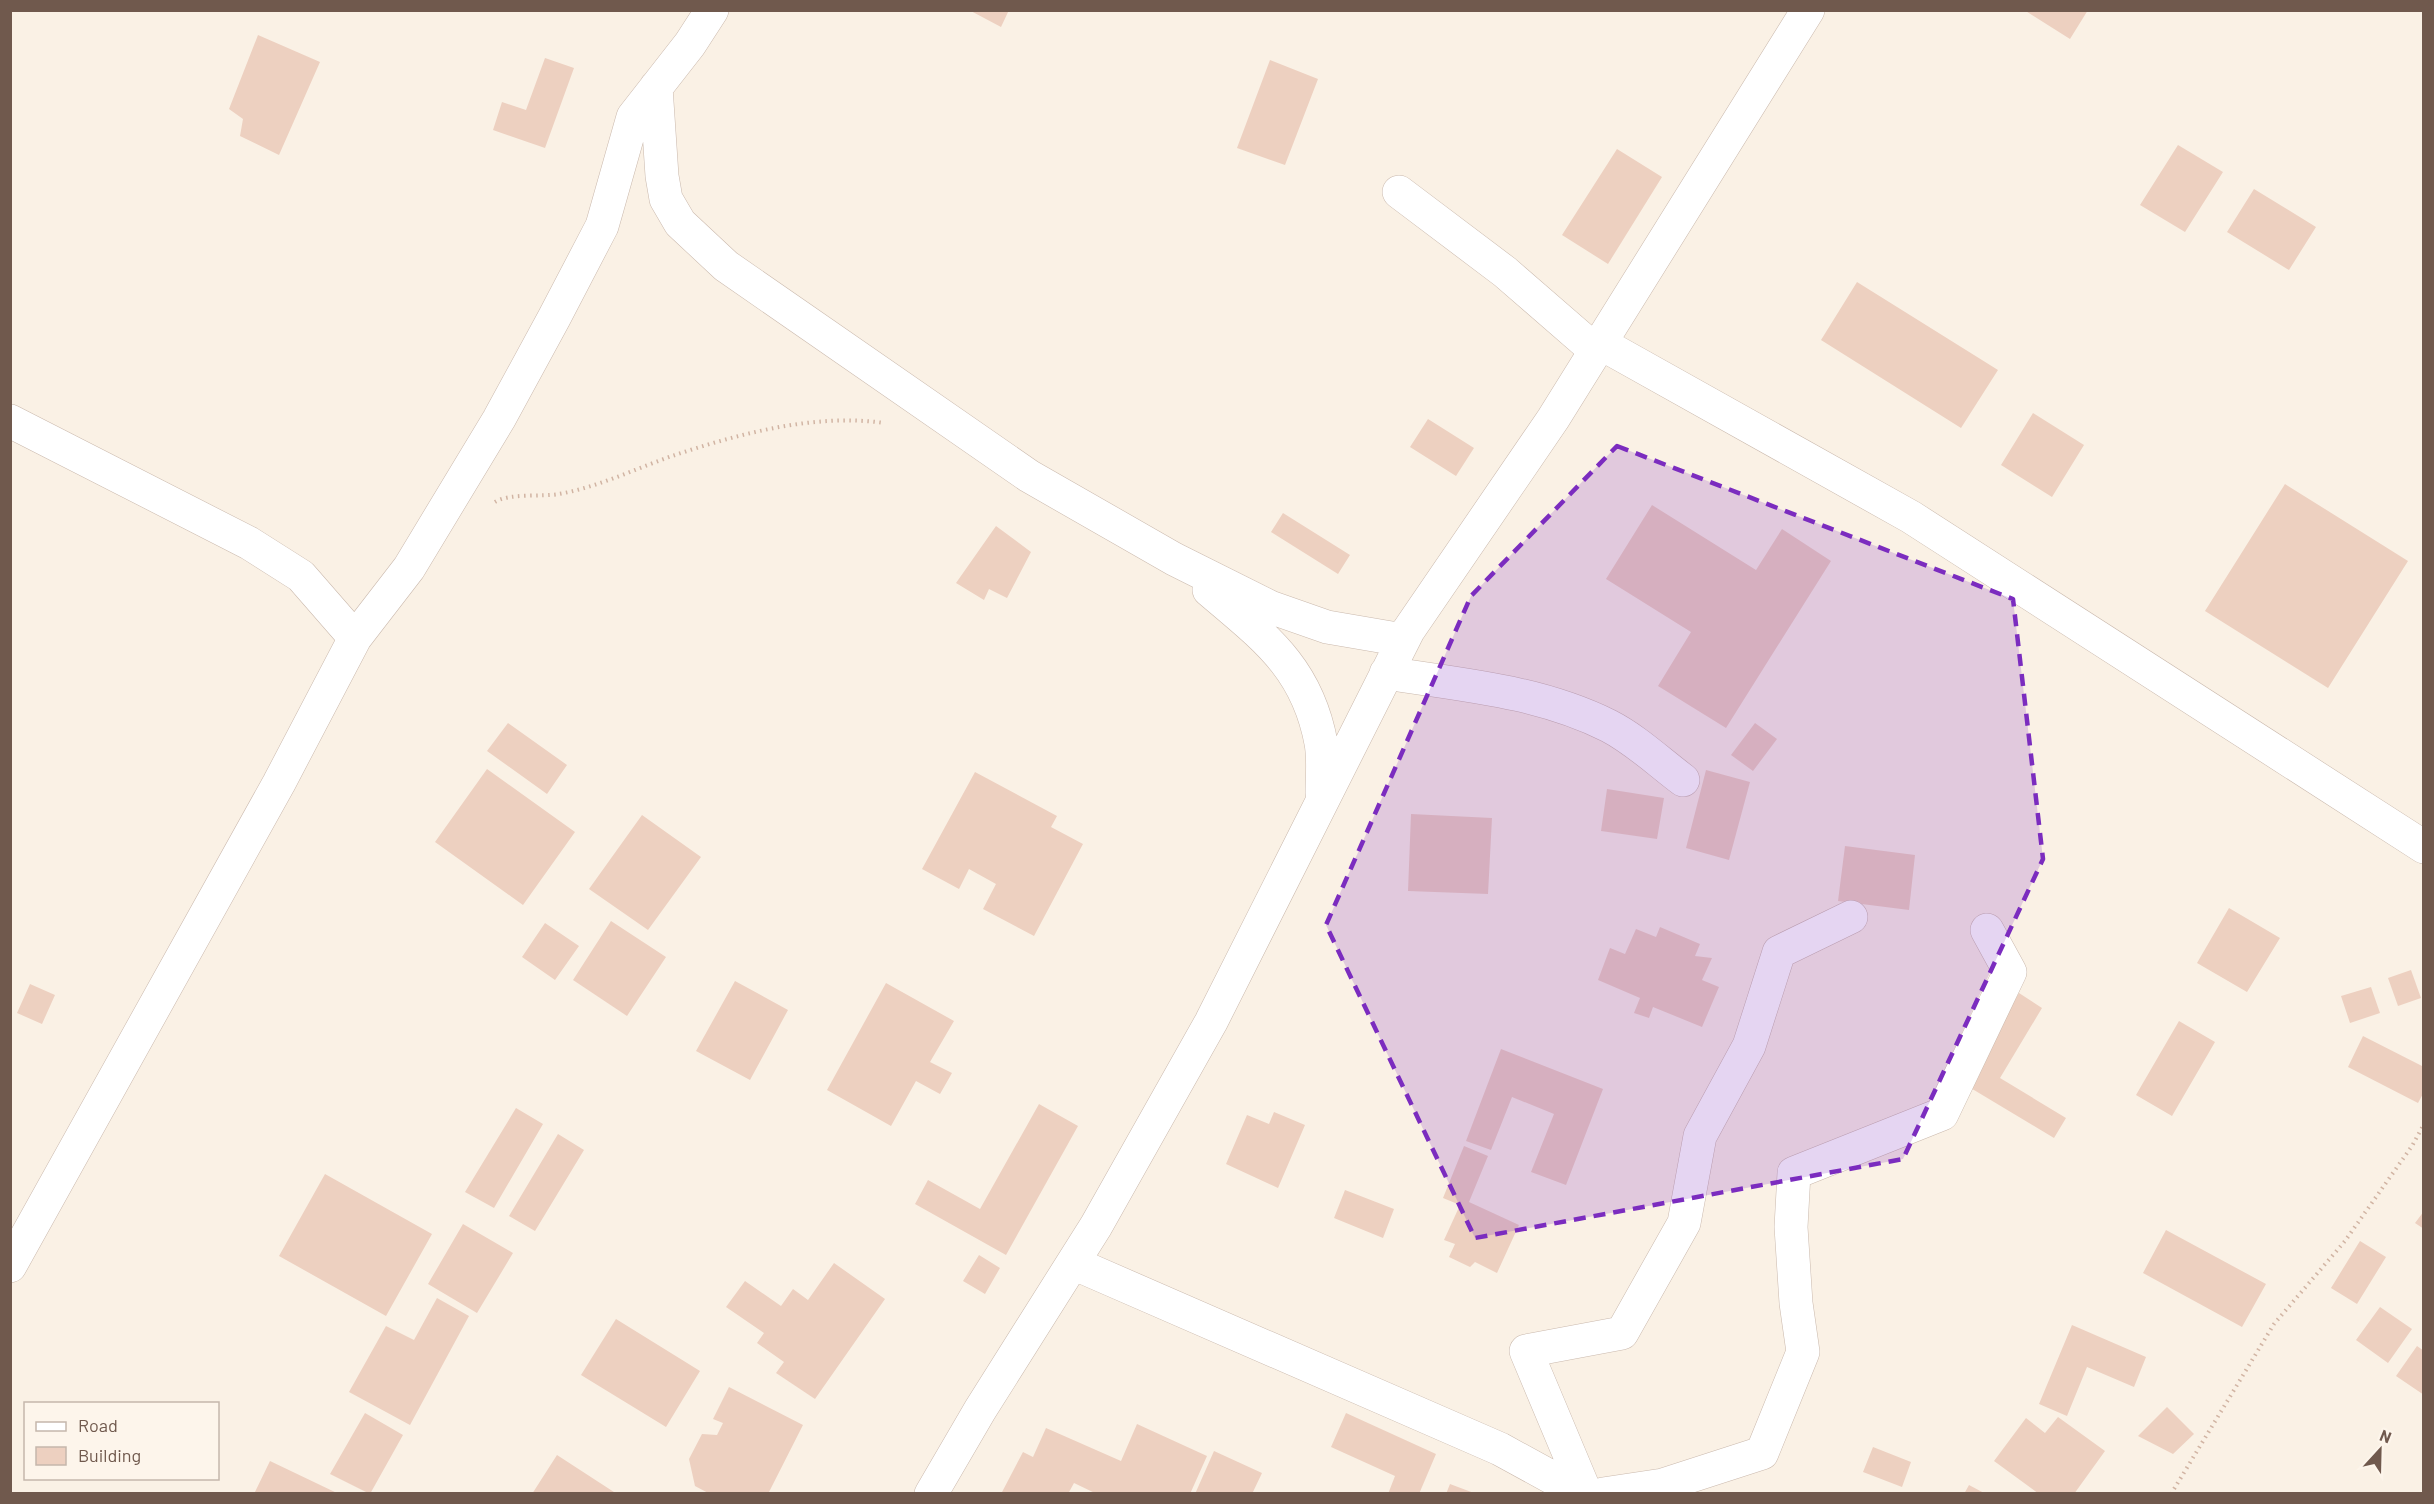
<svg xmlns="http://www.w3.org/2000/svg" width="2434" height="1504" font-family="Barlow,sans-serif">
	<style>
		.building { fill: #edd0c0 }
		.lines { fill: none; stroke-linecap: round; stroke-linejoin: round }
		.minor-casing { stroke: #cab9ad; stroke-width: 34 }
		.path { stroke: #d1b4a3; stroke-width: 4; stroke-dasharray: 1.5 4.5; stroke-linecap: butt }
		.minor { stroke: #fff; stroke-width: 33 }
		.marked { fill: #7b2cbf; fill-opacity: 0.2; stroke: #7b2cbf; stroke-width: 4.5; stroke-dasharray: 12 8; stroke-linejoin: round }
	</style>
	<rect width="100%" height="100%" fill="#faf1e5"/>
	<path class="building" d="M969,10H1009L1001,27Z
		M2024,10H2088L2070,39Z
		M258,35L320,62L279,155L240,136L243,119L229,109Z
		M545,58L574,68L545,148L493,130L502,102L526,110Z
		M1270,60L1318,79L1285,165L1237,148Z
		M2178,145L2223,172L2185,232L2140,205Z
		M1617,149L1662,177L1608,264L1562,235Z
		M2254,189L2316,227L2289,270L2227,232Z
		M1857,282L1998,370L1961,428L1821,340Z
		M2033,413L2084,445L2052,497L2001,465Z
		M1428,419L1474,448L1456,476L1410,447Z
		M2285,484L2408,561L2328,688L2205,611Z
		M1652,505L1756,570L1782,529L1831,561L1726,728L1658,686L1691,632L1606,579Z
		M1283,513L1350,555L1338,574L1271,532Z
		M996,526L1031,552L1007,598L989,589L984,600L956,583Z
		M508,723L567,765L547,794L487,751Z
		M1755,723L1777,739L1753,771L1731,755Z
		M487,769L575,832L523,905L435,842Z
		M1706,770L1750,782L1729,860L1686,848Z
		M975,772L1057,816L1051,827L1083,844L1034,936L983,909L996,884L969,869L959,889L922,869Z
		M1607,789L1664,798L1657,839L1601,831Z
		M1411,814L1492,818L1488,894L1408,891Z
		M642,815L701,857L648,930L589,889Z
		M1845,846L1915,855L1909,910L1838,901Z
		M2229,908L2280,938L2247,992L2197,963Z
		M611,921L666,957L627,1016L573,980Z
		M545,923L579,946L555,980L522,957Z
		M1660,927L1700,944L1695,956L1712,958L1702,980L1719,987L1702,1027L1653,1007L1649,1018L1634,1013L1640,998L1598,980L1610,948L1625,954L1636,929L1656,937Z
		M2411,970L2421,998L2398,1006L2388,978Z
		M735,981L788,1010L750,1080L696,1051Z
		M886,983L954,1021L930,1062L952,1073L940,1094L916,1081L891,1126L827,1090Z
		M30,984L55,995L42,1024L17,1013Z
		M2371,987L2380,1013L2350,1023L2341,996Z
		M2019,993L2042,1008L2000,1078L2066,1118L2054,1138L1964,1084Z
		M2179,1021L2215,1042L2172,1116L2136,1095Z
		M2363,1036L2424,1067V1092L2418,1103L2348,1067Z
		M1501,1049L1603,1089L1566,1185L1531,1172L1554,1114L1512,1097L1491,1150L1466,1141Z
		M1039,1104L1078,1126L1006,1255L915,1204L928,1180L980,1209Z
		M516,1108L543,1124L494,1208L465,1192Z
		M1274,1112L1305,1125L1278,1188L1226,1164L1247,1115L1269,1124Z
		M558,1134L584,1150L535,1231L509,1216Z
		M1464,1146L1488,1156L1469,1202L1519,1225L1497,1273L1475,1262L1470,1267L1449,1257L1455,1244L1444,1240L1460,1205L1443,1198Z
		M325,1174L432,1234L386,1316L279,1256Z
		M1345,1190L1394,1209L1383,1238L1334,1218Z
		M2424,1211V1229L2415,1223Z
		M463,1224L513,1253L477,1313L428,1284Z
		M2166,1230L2266,1284L2242,1327L2143,1273Z
		M2360,1241L2386,1257L2357,1304L2331,1288Z
		M979,1255L1000,1268L985,1294L963,1281Z
		M834,1263L885,1299L815,1399L776,1373L784,1362L757,1343L764,1333L726,1307L745,1281L781,1306L793,1289L808,1300Z
		M437,1298L469,1316L410,1425L349,1392L386,1326L414,1340Z
		M2380,1307L2412,1329L2388,1363L2356,1340Z
		M616,1319L700,1371L666,1427L581,1375Z
		M2072,1325L2146,1357L2134,1387L2087,1367L2067,1416L2039,1404Z
		M2417,1346L2424,1351V1395L2396,1376Z
		M729,1387L803,1425L768,1494H710L695,1486L689,1459L702,1434L717,1435L723,1423L713,1419Z
		M2167,1407L2194,1434L2173,1454L2138,1436Z
		M365,1413L403,1435L370,1494L330,1474Z
		M1346,1413L1436,1454L1419,1494H1388L1395,1476L1331,1447Z
		M2058,1417L2105,1451L2074,1494H2039L1994,1461L2026,1418L2045,1433Z
		M1137,1424L1207,1456L1190,1494H1097L1074,1483L1068,1494H1001L1023,1452L1033,1457L1046,1428L1121,1461Z
		M1873,1447L1911,1462L1902,1487L1863,1472Z
		M1214,1451L1262,1473L1252,1494H1195Z
		M557,1455L617,1494H532Z
		M270,1461L339,1494H254Z
		M1450,1484L1474,1493V1494H1446Z
		M1969,1485L1986,1494H1964Z"/>
	<g class="lines">
		<defs>
			<path id="minor" d="M656,87L662,176L666,199L680,223L726,266L1029,476L1174,559L1270,607L1327,627L1403,640
				M1399,192L1505,272L1596,351
				M1600,343L1911,517L2424,847
				M10,421L249,543L301,576L355,638
				M1209,590C1264,637 1307,667 1321,743C1324,759 1322,777 1322,793
				M1386,673C1463,685 1539,691 1609,726C1636,740 1659,762 1683,780
				M1073,1263L1500,1449L1582,1494
				M10,1266L279,783L355,638L409,568L499,419L554,318L602,226L633,117L690,44L712,10
				M931,1494L980,1410L1096,1226L1211,1022L1408,631L1553,419L1808,10
				M1586,1494L1526,1351L1622,1333L1684,1223L1700,1136L1749,1046L1779,952L1851,917
				M1603,1494L1663,1485L1762,1453L1803,1352L1796,1303L1791,1227L1794,1173L1942,1114L2010,972L1987,930"/>
		</defs>
		<use href="#minor" class="minor-casing"/>
		<path class="path" d="M495,502C509,493 542,497 559,494C598,487 635,469 672,456C738,434 815,413 884,423
			M2171,1494L2274,1324L2345,1241L2412,1146L2424,1124"/>
		<use href="#minor" class="minor"/>
	</g>
	<path class="marked" d="M1617,446L2013,599L2043,859L1903,1159L1475,1238L1326,925L1471,596Z"/>
	<rect width="2434" height="1504" fill="none" stroke="#70594d" stroke-width="24"/>
	<rect x="24" y="1402" width="195" height="78" fill="#fdf5eb" stroke="#c5b7ac" stroke-width="1.5"/>
	<rect x="36" y="1422" width="30" height="9" fill="#ffffff" stroke="#c5b7ac" stroke-width="1.5"/>
	<text x="78" y="1432" font-size="18" fill="#70594d">Road</text>
	<rect x="36" y="1447" width="30" height="18" fill="#edd0c0" stroke="#c5b7ac" stroke-width="1.5"/>
	<text x="78" y="1462" font-size="18" fill="#70594d">Building</text>
	<g transform="translate(2380 1450) rotate(22)" stroke="#fdf5eb" stroke-width="4.5" paint-order="stroke">
	<path d="M0-4.5L10 22L0 15L-10 22Z" fill="#70594d"/>
	<text y="-9" font-size="16" font-weight="bold" text-anchor="middle" fill="#70594d">N</text>
	</g>
</svg>
